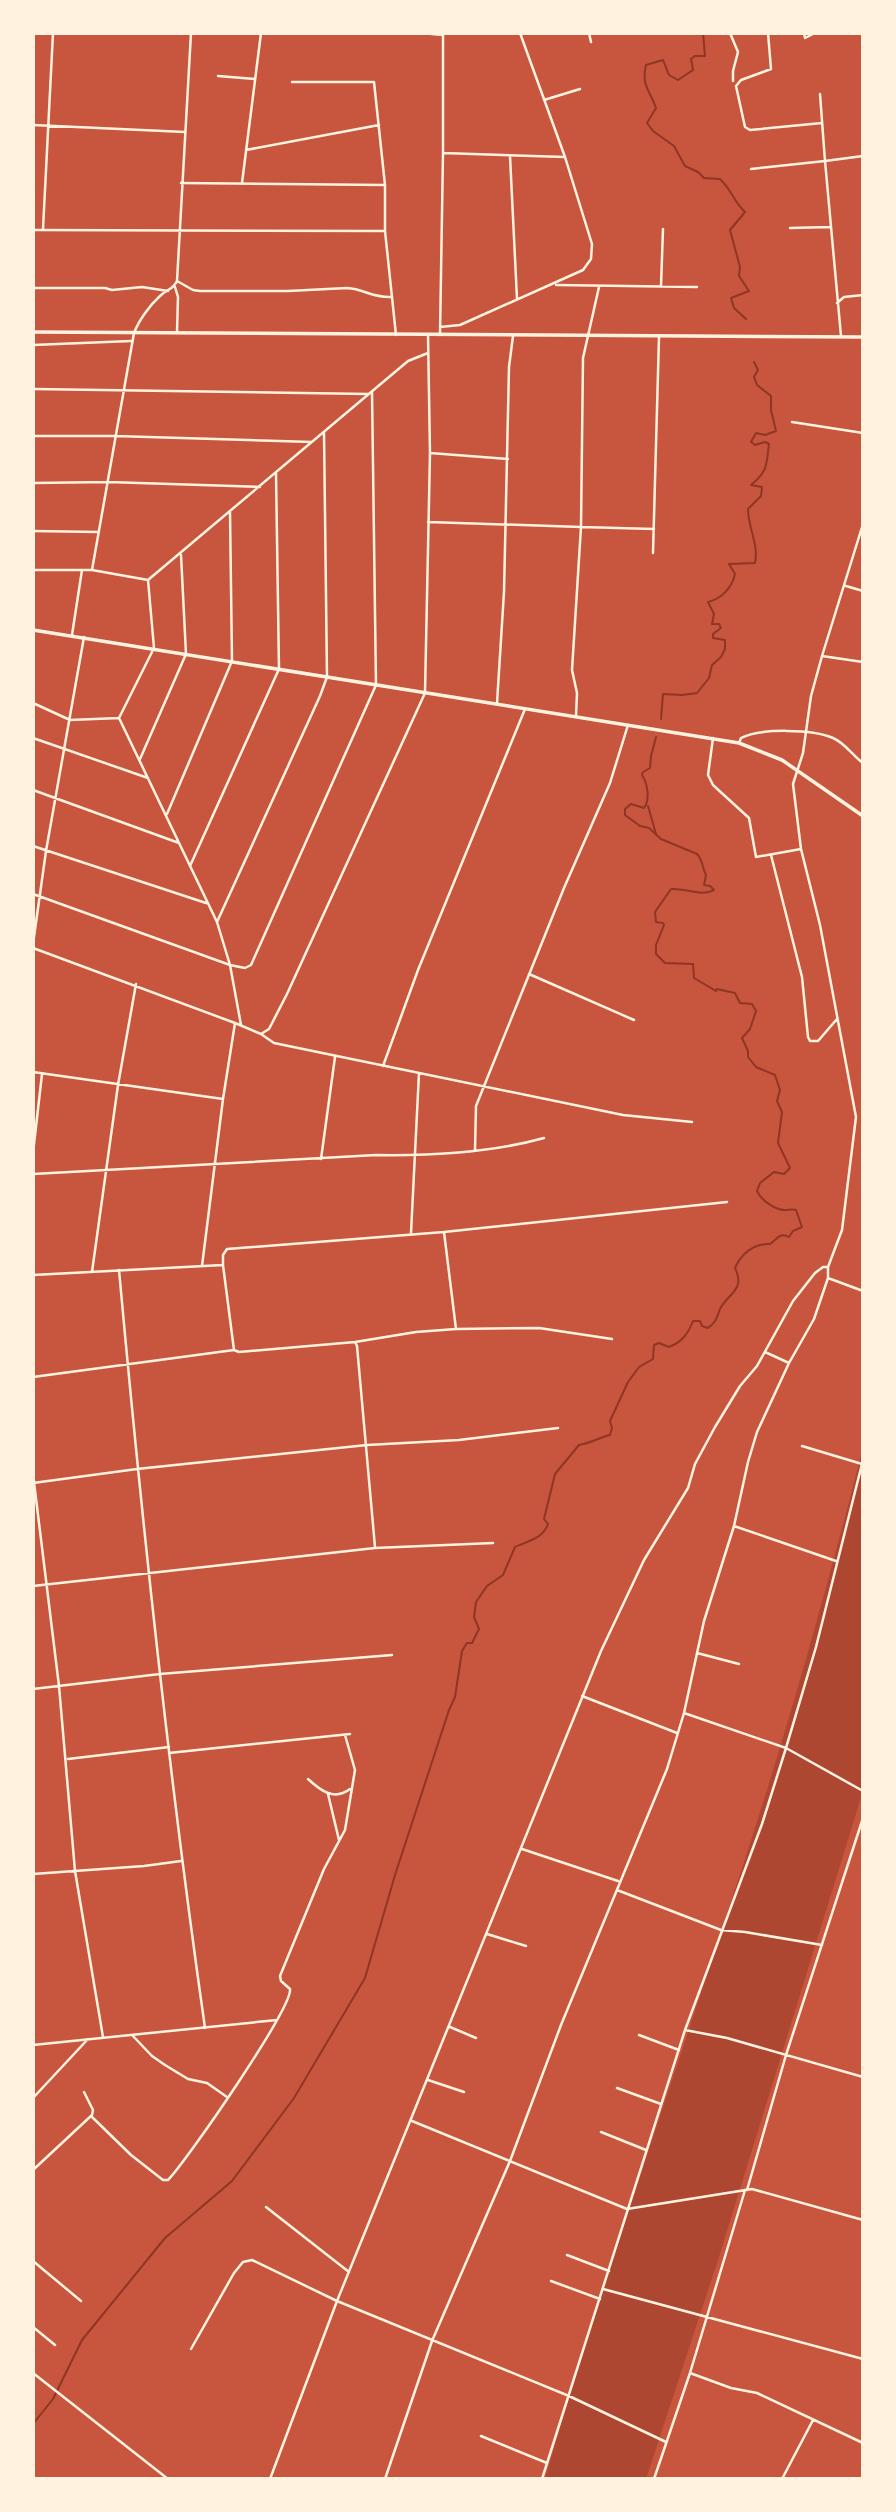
<svg xmlns="http://www.w3.org/2000/svg" width="896" height="2512" font-family="Lato,sans-serif">
	<style>
		.green { fill: #ae4732 }
		.lines { fill: none; stroke-linecap: round; stroke-linejoin: round }
		.stream { stroke: #8f3625; stroke-width: 2 }
		.minor { stroke: #fff3e0; stroke-width: 2.5 }
		.tertiary { stroke: #fff3e0; stroke-width: 3.5 }
	</style>
	<rect width="100%" height="100%" fill="#c8553d"/>
	<path class="green" d="M863,1448V1791L718,2260L646,2479H545C605,2272 677,2070 743,1865C788,1728 827,1588 863,1448Z"/>
	<g class="lines">
		<path class="stream" d="M703,33L705,56H695L691,59L693,70L678,80L669,75L663,60L646,65C641,86 650,90 656,108L647,123L653,131L674,146L685,166L698,172L704,178L720,179C731,189 734,202 745,212L730,230L740,267L739,276L749,291L731,298L734,308L746,319
			M661,719L663,694L682,695L697,693L709,678L712,665L721,657L725,649V640L713,638V634L721,628L719,624H712L714,614L708,602C721,599 732,588 735,574L729,564L755,563C759,544 748,528 748,509L761,496L762,487L751,485C768,471 766,466 769,444L765,442L755,445L751,442L756,433L765,435L776,431L771,410V396L757,385L754,377L758,370L754,362
			M648,806L656,834
			M33,2424L53,2399L82,2340L165,2238L232,2181L294,2098L365,1978L395,1875L449,1710L455,1697L462,1651L467,1643H472L479,1629L474,1617L476,1602L487,1586L503,1575L515,1547C527,1541 543,1539 548,1524L544,1519L555,1474L579,1445C591,1443 598,1438 610,1435L612,1428L610,1421L628,1382L639,1367L653,1359L654,1345L659,1343L669,1347C682,1342 688,1334 693,1321H700L702,1326L708,1328C717,1321 716,1319 720,1309C728,1293 746,1290 735,1268C741,1254 754,1243 770,1244C777,1239 780,1232 789,1237L793,1231L802,1227L796,1210C793,1209 789,1210 785,1210C775,1210 761,1200 757,1191L760,1183L774,1172L784,1174L790,1168L778,1143L782,1112L777,1101L780,1090L775,1075L756,1067L748,1057V1051L742,1038L750,1029L756,1011L752,1004L740,1003L735,993L717,989L716,991L694,978L693,964L665,963L656,954V945L664,925L663,923L656,922L655,912L671,889C686,888 701,897 714,890L710,886L704,885L706,875C702,868 703,860 697,854L661,839L649,828L640,826L625,815V809L631,804L644,808C650,800 648,784 642,775L643,772L650,768L651,756L656,737"/>
		<path class="minor" d="M421,33L443,35V153L565,157
			M589,33L591,42
			M730,33L738,52L733,71V81
			M768,33L771,69L741,80L736,86L745,127L750,130L822,123
			M804,33L805,38L815,33
			M218,76L255,79
			M292,82H374L385,185
			M544,100L580,89
			M33,125L185,132
			M246,150L379,125
			M510,156L517,299
			M751,169L825,161L820,94
			M181,183L385,185V231L396,335
			M242,183L261,33
			M790,228L830,227
			M43,229L53,33
			M33,230L385,231
			M177,281L193,290L200,291H288L347,288C365,289 371,298 392,297
			M556,285L697,287
			M661,286L663,229
			M175,287L178,297L177,332
			M599,287L583,358L581,527L654,529
			M33,288H105L112,290L142,287L168,291
			M837,303L844,297L863,295
			M440,327L460,325L583,270L591,259L592,244L565,157L520,33
			M440,335L443,153
			M841,336L825,161L863,156
			M33,345L131,341
			M33,389L368,394
			M792,422L863,433
			M33,436H115L312,442
			M430,453L508,459
			M33,483L108,482L260,487
			M428,522L581,527L572,670L577,693L576,716
			M33,531L98,532
			M653,553L659,337
			M33,570H92L148,580L154,648L119,718L70,720L33,703
			M92,570L134,333C139,320 150,305 160,296C167,289 173,290 177,281L191,33
			M148,580L408,361L428,353
			M846,586L863,591
			M72,635L82,570
			M822,656L863,662
			M497,703L504,592L509,367L513,336
			M119,718L217,922L230,965L241,1025
			M33,738L148,778
			M713,738L708,775L713,785L749,818L756,857L801,849
			M739,743L741,738C759,728 814,729 833,738C845,743 853,756 863,763
			M140,759L186,654L181,555
			M33,790L179,843
			M167,814L232,661L230,512
			M33,846L206,903
			M771,855L802,977L808,1037L810,1041H818L837,1019
			M190,866L279,669L276,473
			M33,894L230,965L245,968L251,965L376,685L372,392
			M217,922L320,696L327,677L324,432
			M33,944L46,851L84,637
			M33,948L235,1023L261,1034L274,1043L623,1115L692,1122
			M529,974L634,1020
			M261,1034L269,1029L287,994L425,693L430,453L428,335
			M383,1066L418,970L525,709
			M33,1072L223,1099
			M475,1150L476,1106L564,888L610,783L628,725
			M33,1153L42,1074
			M321,1159L335,1057
			M33,1174L376,1155C432,1156 490,1153 544,1138
			M444,1232L456,1329
			M411,1233L419,1073
			M202,1266L223,1099L235,1023
			M119,1270C142,1523 169,1776 205,2028
			M92,1272L118,1085L136,984
			M33,1275L223,1265
			M828,1278L863,1291
			M355,1342L357,1346L375,1547
			M234,1350L223,1265V1255L227,1249L444,1232L727,1202
			M765,1352L789,1363
			M33,1377L234,1350L239,1352L355,1342L416,1332L456,1329L539,1328L612,1339
			M802,1446L862,1464
			M33,1474L59,1686L75,1871L103,2037
			M33,1483L137,1469L367,1445L459,1440L558,1428
			M734,1526L836,1561
			M33,1586L375,1548L493,1543
			M697,1653L739,1664
			M33,1689L160,1674L392,1655
			M582,1696L677,1733
			M684,1713L786,1748L863,1791
			M169,1753L350,1734
			M68,1759L169,1747
			M308,1779C321,1791 334,1801 350,1789
			M328,1794L339,1840
			M522,1849L618,1881
			M33,1874L144,1866L181,1861
			M617,1890L721,1930L745,1932L822,1945
			M487,1934L526,1946
			M450,2027L476,2038
			M685,2030L727,2038L863,2077
			M132,2035L152,2056L165,2065L188,2079L207,2083L227,2097
			M639,2035L679,2050
			M33,2045L277,2020
			M428,2080L464,2092
			M617,2088L661,2104
			M33,2098L88,2039
			M91,2116L131,2155L163,2180H168C186,2162 293,2007 290,1989L281,1981L280,1976L324,1869L345,1830L355,1770L345,1735
			M412,2121L627,2209L752,2189L863,2220
			M601,2132L646,2150
			M33,2170L92,2115L93,2110L84,2092
			M747,2190L786,2055L863,1818
			M266,2207L349,2272
			M567,2255L609,2271
			M33,2261L81,2301
			M551,2281L600,2299
			M603,2289L863,2359
			M33,2327L55,2345
			M191,2349L234,2273L243,2262L252,2260L337,2301L569,2396L666,2442
			M33,2373L168,2479
			M690,2373L731,2388L757,2393L863,2443
			M481,2436L547,2463
			M270,2479L337,2301L601,1651L644,1560L688,1488L695,1464L715,1427L740,1386L757,1366L793,1301L815,1273L823,1267H828L842,1230L856,1117L820,925L801,849L793,784L803,753L811,696L822,656L863,524
			M385,2479L432,2341L510,2161L561,2025L667,1769L684,1713L704,1621L734,1526L748,1462L757,1432L789,1363L814,1319L828,1278V1267
			M542,2479L685,2030L762,1824L786,1748L816,1647L863,1460
			M654,2479L690,2373L745,2190
			M782,2479L813,2420"/>
		<path class="tertiary" d="M33,332L863,337
			M33,630L739,743L782,760L863,816"/>
	</g>
	<rect width="896" height="2512" fill="none" stroke="#fff3e0" stroke-width="70"/>
</svg>
